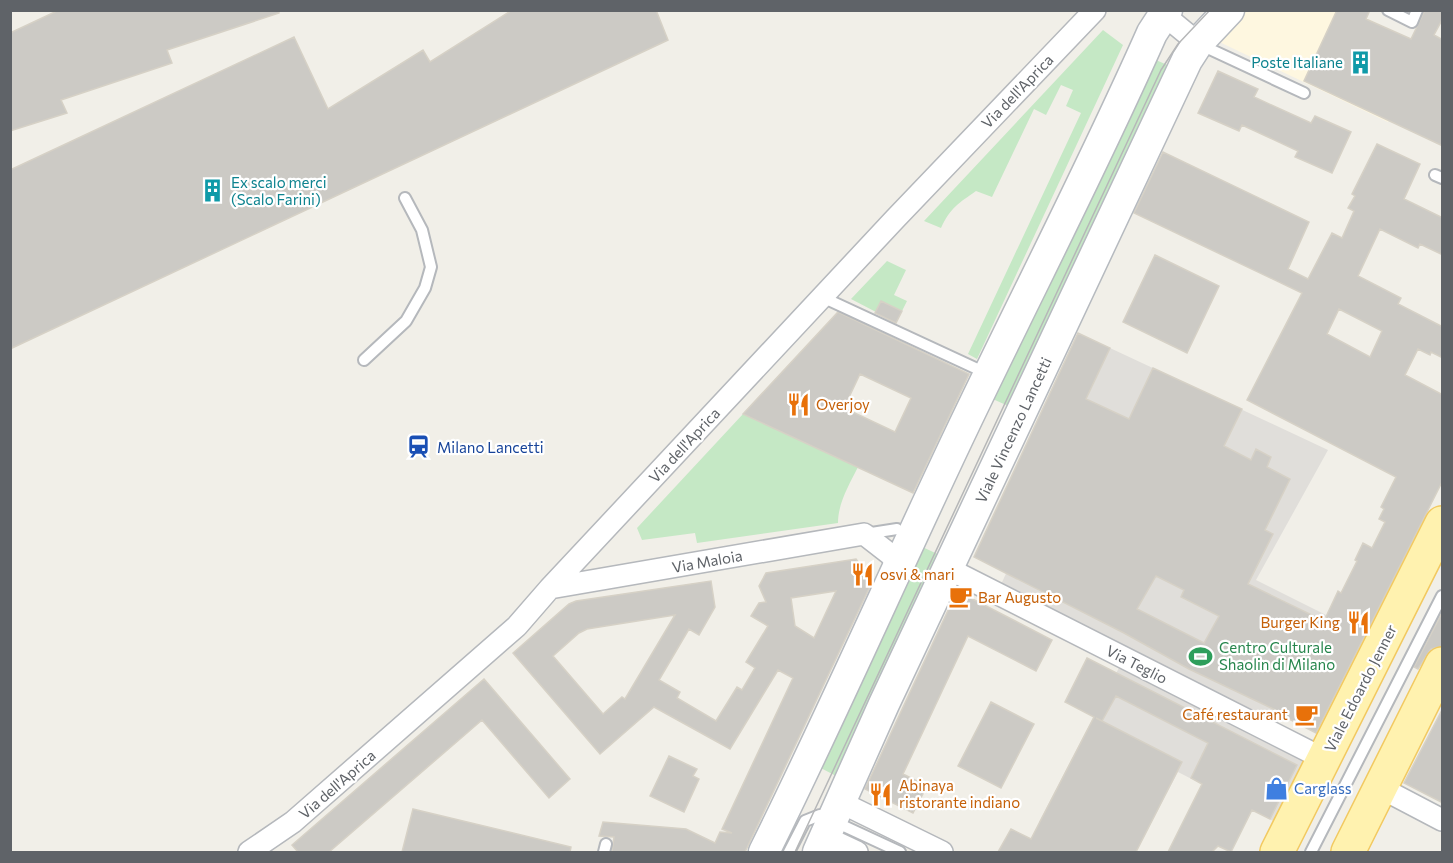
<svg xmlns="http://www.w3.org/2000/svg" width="1453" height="863" font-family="Commissioner,sans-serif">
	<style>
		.commercial { fill: #fef7e0 }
		.industrial { fill: #e0deda }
		.green { fill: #c5e8c5 }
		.building { fill: #cccac5; stroke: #d6d1c6; stroke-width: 1.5; fill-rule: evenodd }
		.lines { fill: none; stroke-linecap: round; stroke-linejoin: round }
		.lane-casing { stroke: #b5b8bc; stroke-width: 14 }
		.street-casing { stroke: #b5b8bc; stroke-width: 24 }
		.secondary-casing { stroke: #b6babf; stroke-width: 33 }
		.primary-casing { stroke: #f2c960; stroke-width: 36 }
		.lane { stroke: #fff; stroke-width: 10 }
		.street { stroke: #fff; stroke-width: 21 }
		.secondary { stroke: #fff; stroke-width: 30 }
		.primary { stroke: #fff2af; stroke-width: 33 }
		.tram { stroke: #b6b7b8; stroke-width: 1.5 }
		.labels { text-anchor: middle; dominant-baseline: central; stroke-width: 4.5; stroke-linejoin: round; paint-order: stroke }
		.culture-label { font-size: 15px; fill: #0d838f; stroke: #fff; text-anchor: end }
		.street-label { font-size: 15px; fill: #5f6368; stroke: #fff }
		.food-label { font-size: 15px; fill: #c56008; stroke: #fff; text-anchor: start }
		.transit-label { font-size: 15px; fill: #164399; stroke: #fff; text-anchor: start }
		.leisure-label { font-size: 15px; fill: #27864d; stroke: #fff; text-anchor: start }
		.shop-label { font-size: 15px; fill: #366cbe; stroke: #fff; text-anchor: start }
	</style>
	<rect width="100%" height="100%" fill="#f1efe8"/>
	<path class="commercial" d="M1349,10L1428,47L1388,122L1211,38L1238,11Z"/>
	<path class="industrial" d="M1110,348L1328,450L1256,580L1330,617L1275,729L998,591Z
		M1122,662L1320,760L1285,827L1178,772L1136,852H1096L1039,822Z"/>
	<path class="green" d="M1103,30L1123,45L977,359L968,354L1081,113L1066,106L1073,90L1061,85L1046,115L1034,109L992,197L976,191C959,203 950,208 941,228L924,221Z
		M1149,57L1172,67L1015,409L986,396Z
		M887,261L906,270L894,295L907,301L902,311L881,301L876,312L851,299Z
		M743,414L858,467C849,485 838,503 838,523L697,543L695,533L642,540L637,528Z
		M916,544L946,558L838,777L815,765Z"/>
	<path class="building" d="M59,10H279V13L167,50L172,63L61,100L67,113L10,131V33Z
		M512,10H656L668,40L10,349V170L294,37L328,109L423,50L430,62Z
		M1337,10H1370L1366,19L1411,39L1425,10H1443V18L1434,35L1443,40V146L1304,81Z
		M1218,71L1258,89L1254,97L1311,123L1315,116L1351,132L1332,173L1295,157L1298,151L1242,125L1239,131L1198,113Z
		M1377,144L1420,164L1404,199L1443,218V255L1420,244L1418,248L1380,229L1358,276L1401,298L1398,304L1443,327V358L1431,352L1430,355L1418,349L1405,375L1443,395V480L1316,733L1283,716L1284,714L1189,669L1124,633L974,557L1078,333L1110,348L1086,399L1129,419L1153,368L1242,409L1224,446L1251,460L1256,449L1271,457L1267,467L1290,479L1265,530L1273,534L1248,584L1324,621L1338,591L1341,593L1357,561L1355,560L1363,543L1372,548L1385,522L1379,519L1384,509L1381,507L1396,477L1247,400L1302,293L1134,213L1163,152L1309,222L1288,269L1308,279L1332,233L1342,238L1354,211L1348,208L1355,196L1352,194ZM1339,309L1382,331L1370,357L1327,334ZM1156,576L1184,590L1181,597L1219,616L1204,643L1137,609Z
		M1155,255L1219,286L1187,353L1123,322Z
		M881,301L902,311L896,323L875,313Z
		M838,312L969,374L913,493L743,414ZM860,374L911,398L895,432L844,408Z
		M856,559L872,582L745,852H612L614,837L599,836L603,822L686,829L715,843L720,832L732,833L722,829L793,678L778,670L730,749L654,707L600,754L513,653L569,604L576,601L711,581L715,607L699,635L689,629L659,680L680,692L677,698L716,721L737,687L742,690L755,668L746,662L768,626L751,616L759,603L766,602L759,586L766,573ZM836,591L814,638L795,626L791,598ZM675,615L625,699L622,697L603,714L553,656L579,633L587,629Z
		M957,591L1052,640L1036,671L968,636L903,774L927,786L913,813L865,789Z
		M1443,611V646L1431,649L1418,669L1414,667Z
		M1087,658L1297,765L1270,819L1252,810L1231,852L1218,846L1212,852H1168L1202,784L1191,778L1208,743L1116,696L1102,721L1096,718L1182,762L1136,852H998L1011,829L1031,839L1094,717L1065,702Z
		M484,679L570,779L549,798L482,720L329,852H298L292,845Z
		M991,702L1034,724L1001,788L958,766Z
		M1443,708V803L1404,783Z
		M669,756L697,769L693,776L699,779L684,812L650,796Z
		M413,809L571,847L570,852H402Z"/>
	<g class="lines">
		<defs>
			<path id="lane" d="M1388,10L1412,22L1417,10
				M1201,45L1304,93
				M1435,175L1442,178
				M822,297L986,373
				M364,360L406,321L425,288L431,267L422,230L405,198
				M865,534L897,529
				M604,852L606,844
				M789,852L805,821L820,815L900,852
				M1311,852L1442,596"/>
			<path id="street" d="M1158,10L1198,43
				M949,569L1324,759
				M550,588L864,534L891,555L898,567
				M1381,788L1442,820
				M840,802L942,852
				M825,837L857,852
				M249,852L293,822L517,626L550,588L895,219L1095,10"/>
			<path id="secondary" d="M764,852C832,715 893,575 959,436C1023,301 1092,169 1152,33L1167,10
				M818,852L884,704L1187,60L1198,43L1229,10"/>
			<path id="primary" d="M1277,852L1442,523
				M1348,852L1442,664"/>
		</defs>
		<use href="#lane" class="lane-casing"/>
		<use href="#street" class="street-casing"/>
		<use href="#secondary" class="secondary-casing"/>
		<use href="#primary" class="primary-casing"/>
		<use href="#lane" class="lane"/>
		<use href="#street" class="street"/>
		<use href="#secondary" class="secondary"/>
		<use href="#primary" class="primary"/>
		<path class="tram" d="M795,852L1161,70L1178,44L1210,10"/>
	</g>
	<defs>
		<symbol id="building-bare" viewBox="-9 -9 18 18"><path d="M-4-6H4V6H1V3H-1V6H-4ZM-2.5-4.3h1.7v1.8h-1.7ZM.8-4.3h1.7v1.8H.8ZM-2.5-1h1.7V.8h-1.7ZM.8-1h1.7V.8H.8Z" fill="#0f9aa8" stroke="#fff" stroke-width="2.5" paint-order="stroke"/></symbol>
		<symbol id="restaurant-bare" viewBox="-9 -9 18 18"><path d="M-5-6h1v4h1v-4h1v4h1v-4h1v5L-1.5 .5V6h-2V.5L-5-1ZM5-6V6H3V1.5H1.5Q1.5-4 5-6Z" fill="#e8710a" stroke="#fff" stroke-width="2.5" paint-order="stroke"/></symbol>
		<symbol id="station-bare" viewBox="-9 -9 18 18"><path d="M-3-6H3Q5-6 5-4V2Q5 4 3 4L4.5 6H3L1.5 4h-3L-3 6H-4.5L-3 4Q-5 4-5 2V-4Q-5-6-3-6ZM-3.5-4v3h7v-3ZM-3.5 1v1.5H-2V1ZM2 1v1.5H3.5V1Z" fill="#1a4fb4" stroke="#fff" stroke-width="2.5" paint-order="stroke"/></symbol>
		<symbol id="cafe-bare" viewBox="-9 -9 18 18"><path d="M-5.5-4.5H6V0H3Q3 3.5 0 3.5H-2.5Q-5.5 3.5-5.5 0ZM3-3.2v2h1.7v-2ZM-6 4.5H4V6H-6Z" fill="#e8710a" stroke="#fff" stroke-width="2.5" paint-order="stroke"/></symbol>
		<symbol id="stadium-bare" viewBox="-9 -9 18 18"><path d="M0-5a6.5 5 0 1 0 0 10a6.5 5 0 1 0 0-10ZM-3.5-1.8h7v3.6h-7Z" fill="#2e9e5b" stroke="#fff" stroke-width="2.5" paint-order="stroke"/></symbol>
		<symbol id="shop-bare" viewBox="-9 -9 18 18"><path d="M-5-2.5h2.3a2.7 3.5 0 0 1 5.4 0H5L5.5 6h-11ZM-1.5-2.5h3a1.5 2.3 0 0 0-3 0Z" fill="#3f7fe0" stroke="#fff" stroke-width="2.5" paint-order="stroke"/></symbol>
	</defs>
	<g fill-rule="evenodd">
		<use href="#building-bare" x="1344" y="46" width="33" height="33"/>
		<use href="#building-bare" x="196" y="174" width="33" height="33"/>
		<use href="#restaurant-bare" x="782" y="388" width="33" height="33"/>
		<use href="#station-bare" x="402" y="430" width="33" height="33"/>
		<use href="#restaurant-bare" x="846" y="558" width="33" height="33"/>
		<use href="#cafe-bare" x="944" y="580" width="33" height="33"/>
		<use href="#restaurant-bare" x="1342" y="606" width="33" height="33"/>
		<use href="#stadium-bare" x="1184" y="640" width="33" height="33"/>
		<use href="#cafe-bare" x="1290" y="698" width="33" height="33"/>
		<use href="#shop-bare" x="1260" y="772" width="33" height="33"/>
		<use href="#restaurant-bare" x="864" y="778" width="33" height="33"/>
	</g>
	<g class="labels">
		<g class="culture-label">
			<text x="1343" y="62">Poste Italiane</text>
			<text x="231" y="182" text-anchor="start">Ex scalo merci<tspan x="231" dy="17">(Scalo Farini)</tspan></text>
		</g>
		<g class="street-label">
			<text transform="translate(1017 91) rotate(-46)">Via dell'Aprica</text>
			<text transform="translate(1013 430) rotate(-65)">Viale Vincenzo Lancetti</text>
			<text transform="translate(684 445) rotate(-47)">Via dell'Aprica</text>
			<text transform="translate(707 561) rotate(-10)">Via Maloia</text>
			<text transform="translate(1137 664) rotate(27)">Via Teglio</text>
			<text transform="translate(1360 688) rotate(-63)">Viale Edoardo Jenner</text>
			<text transform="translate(337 784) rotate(-41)">Via dell'Aprica</text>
		</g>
		<g class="food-label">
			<text x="816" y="404">Overjoy</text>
			<text x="880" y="574">osvi &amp; mari</text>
			<text x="978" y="597">Bar Augusto</text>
			<text x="1340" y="622" text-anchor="end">Burger King</text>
			<text x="1288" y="714" text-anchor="end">Café restaurant</text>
			<text x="899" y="785">Abinaya<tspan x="899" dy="17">ristorante indiano</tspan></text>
		</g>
		<g class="transit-label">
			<text x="437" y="447">Milano Lancetti</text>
		</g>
		<g class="leisure-label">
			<text x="1219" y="647">Centro Culturale<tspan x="1219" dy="17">Shaolin di Milano</tspan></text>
		</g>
		<g class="shop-label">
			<text x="1294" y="788">Carglass</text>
		</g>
	</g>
	<rect width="1453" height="863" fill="none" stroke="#5f6368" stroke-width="24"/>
</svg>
